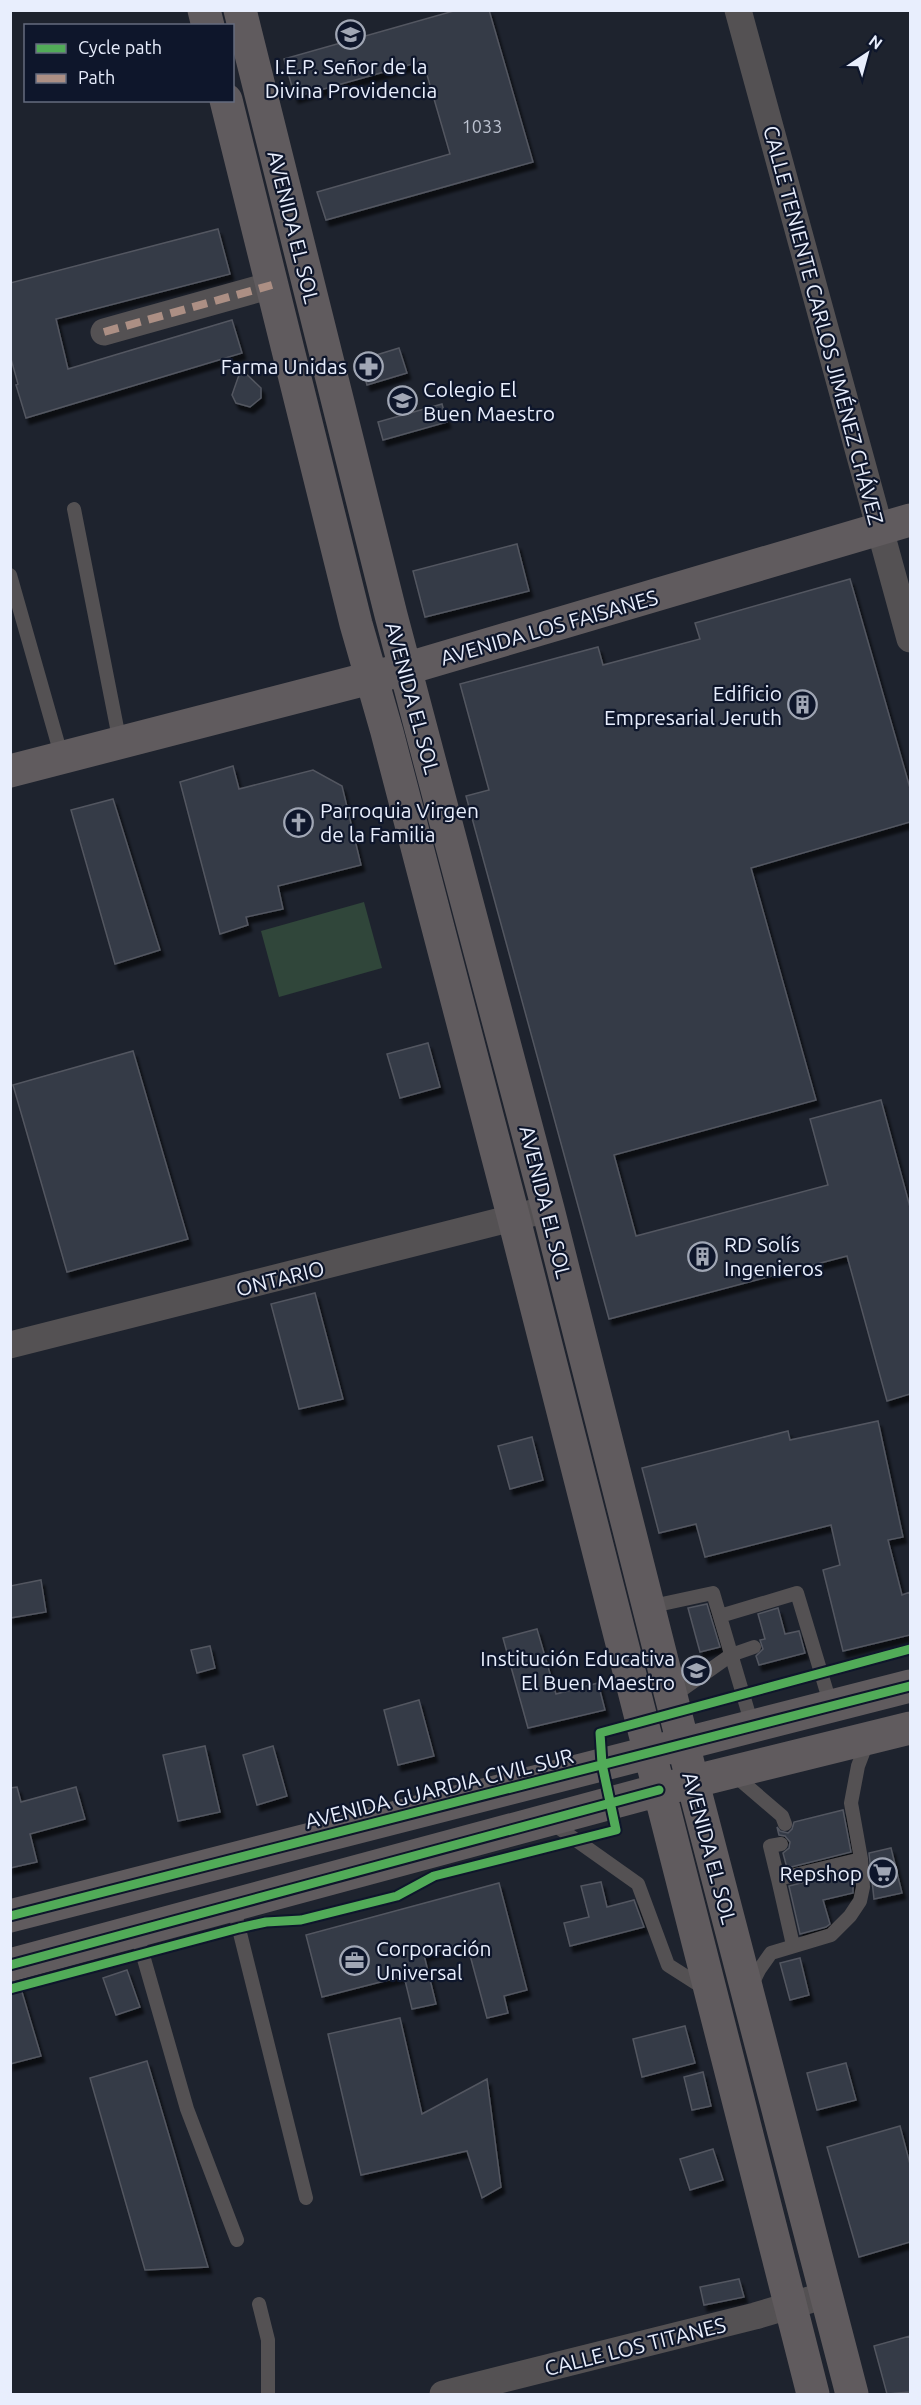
<svg xmlns="http://www.w3.org/2000/svg" width="921" height="2405" font-family="Ubuntu,sans-serif">
	<style>
		.green { fill: #30463a }
		.building { fill: #353a46; stroke: #535761; stroke-width: 1.5; filter: url(#shadow) }
		.lines { fill: none; stroke-linecap: round; stroke-linejoin: round }
		.lane { stroke: #545153; stroke-width: 14 }
		.street { stroke: #545153; stroke-width: 27 }
		.secondary { stroke: #605b5e; stroke-width: 33 }
		.quiet { stroke: #ac8f84; stroke-width: 8; stroke-dasharray: 15 8; stroke-linecap: butt }
		.cycleway-casing { stroke: #0e162b; stroke-width: 13 }
		.cycleway { stroke: #51ab58; stroke-width: 9 }
		.labels { text-anchor: middle; dominant-baseline: central; stroke-width: 4.5; stroke-linejoin: round; paint-order: stroke }
		.number-label { font-size: 18px; fill: #bbc1cf }
		.poi-label { font-size: 21px; fill: #e8eefd; stroke: #0e162b; text-anchor: end }
		.street-label { font-size: 21px; fill: #e8eefd; stroke: #0e162b }
	</style>
	<defs>
		<filter id="shadow"><feDropShadow dx="3.5" dy="6" stdDeviation="1.5" flood-color="#0009"/></filter>
	</defs>
	<rect width="100%" height="100%" fill="#1e232e"/>
	<path class="green" d="M364,902L382,968L279,997L261,931Z"/>
	<path class="building" d="M457,10H489L533,162L326,220L317,192L450,154L423,61L295,97L284,59Z
		M218,229L230,274L56,319L68,369L232,320L242,353L26,418L16,385L18,384L10,355V283Z
		M399,348L407,373L367,385L360,360Z
		M241,369L261,388V398L250,407L236,403L232,395Z
		M442,404L447,422L383,440L378,422Z
		M517,544L529,591L425,617L413,571Z
		M850,579L910,788V822L751,868L816,1100L614,1155L636,1236L828,1185L810,1119L881,1100L910,1207V1394L887,1401L847,1256L609,1319L466,796L489,790L460,684L598,647L603,665L700,639L695,623Z
		M233,766L239,789L313,770L342,786L361,865L278,886L283,909L246,917L248,925L220,934L180,782Z
		M113,799L160,950L115,964L71,810Z
		M428,1043L440,1087L400,1098L387,1054Z
		M133,1051L188,1239L67,1272L13,1085Z
		M315,1293L343,1399L299,1409L271,1304Z
		M878,1421L903,1537L888,1540L902,1595L910,1592V1635L843,1651L823,1570L840,1565L831,1525L705,1557L696,1524L659,1533L642,1468L788,1431L790,1440Z
		M532,1437L543,1480L510,1489L498,1446Z
		M41,1580L46,1612L10,1618V1586Z
		M707,1604L720,1647L700,1652L688,1608Z
		M778,1608L785,1634L799,1631L805,1653L759,1665L756,1656L763,1649L760,1640L765,1639L758,1614Z
		M537,1629L556,1694L598,1683L605,1710L528,1728L503,1638Z
		M210,1646L215,1668L197,1673L191,1650Z
		M419,1700L434,1756L398,1765L384,1710Z
		M205,1746L220,1812L178,1821L163,1755Z
		M273,1746L287,1796L257,1805L243,1755Z
		M17,1787L21,1802L76,1787L85,1819L30,1834L37,1862L10,1868V1788Z
		M843,1810L851,1852L787,1868L783,1853L789,1848L790,1842L785,1836L779,1835L777,1827L780,1831L788,1833L792,1829L794,1822Z
		M891,1848L902,1893L874,1899L869,1853Z
		M853,1870V1893L823,1900L830,1924L826,1927L800,1934L789,1886Z
		M601,1882L607,1907L634,1900L644,1927L570,1946L564,1923L589,1917L581,1886Z
		M499,1883L527,1990L504,1996L508,2013L487,2018L467,1944L424,1955L436,2004L412,2009L404,1976L322,1997L306,1935Z
		M800,1958L809,1995L790,2000L780,1963Z
		M127,1970L140,2007L116,2015L103,1978Z
		M19,1982L41,2056L10,2064V1983Z
		M400,2018L422,2114L487,2079L501,2187L482,2198L467,2151L361,2175L328,2034Z
		M685,2026L695,2063L642,2077L633,2039Z
		M147,2061L208,2267L145,2270L90,2078Z
		M846,2063L856,2100L817,2110L807,2073Z
		M703,2072L711,2106L692,2110L684,2077Z
		M900,2126L910,2164V2242L859,2257L827,2147Z
		M713,2149L723,2180L690,2190L680,2159Z
		M739,2279L744,2297L704,2305L700,2287Z
		M910,2336V2392L887,2394L874,2346Z"/>
	<g class="lines">
		<path class="lane" d="M74,509L120,743
			M10,575L62,758
			M648,1607L713,1593L752,1725
			M720,1616L797,1593L831,1706
			M673,1696L731,1655L754,1647
			M733,1774L782,1816L785,1824
			M552,1823L638,1884L668,1965L704,1988
			M778,1879L770,1846L781,1844
			M233,1905L306,2198
			M136,1931L187,2109L237,2240
			M793,1945L778,1879L861,1859
			M751,1986L759,1970L771,1953L831,1935L850,1916L860,1901L863,1887L861,1859L851,1803L858,1766L868,1740
			M259,2304L268,2340V2394"/>
		<path class="street" d="M738,10L910,639
			M104,332L272,285
			M10,1345L548,1209
			M443,2394L755,2316L826,2295"/>
		<path class="secondary" d="M204,10L208,26
			M240,10L391,615L548,1209L693,1783L852,2394
			M226,100L356,624L387,732L514,1219L813,2394
			M10,771L405,669L910,520
			M10,1916L910,1686
			M10,1965L659,1790L910,1728"/>
		<path class="quiet" d="M104,332L272,285"/>
		<defs>
			<path id="cycleway" d="M10,1916L910,1686
				M10,1965L659,1790
				M10,1989L239,1928L266,1922L301,1920L397,1896L434,1876L616,1830L602,1764L600,1733L910,1649"/>
		</defs>
		<use href="#cycleway" class="cycleway-casing"/>
		<use href="#cycleway" class="cycleway"/>
	</g>
	<defs>
		<symbol id="school-ring" viewBox="-11 -11 22 22"><circle r="9.5" fill="#0e162b" stroke="#a1a7b5" stroke-width="1.5"/><path d="M0-5L7-2L0 1L-7-2ZM-4 1L0 2.5L4 1V4Q0 6-4 4Z" fill="#a1a7b5"/></symbol>
		<symbol id="pharmacy-ring" viewBox="-11 -11 22 22"><circle r="9.5" fill="#0e162b" stroke="#a1a7b5" stroke-width="1.5"/><path d="M-2-6h4v4h4v4h-4v4h-4v-4h-4v-4h4Z" fill="#a1a7b5"/></symbol>
		<symbol id="university-ring" viewBox="-11 -11 22 22"><circle r="9.5" fill="#0e162b" stroke="#a1a7b5" stroke-width="1.5"/><path d="M0-5L7-2L0 1L-7-2ZM-4 1L0 2.5L4 1V4Q0 6-4 4Z" fill="#a1a7b5"/></symbol>
		<symbol id="building-ring" viewBox="-11 -11 22 22"><circle r="9.5" fill="#0e162b" stroke="#a1a7b5" stroke-width="1.5"/><path d="M-4-6H4V6H1V3H-1V6H-4ZM-2.5-4.3h1.7v1.8h-1.7ZM.8-4.3h1.7v1.8H.8ZM-2.5-1h1.7V.8h-1.7ZM.8-1h1.7V.8H.8Z" fill="#a1a7b5"/></symbol>
		<symbol id="church-ring" viewBox="-11 -11 22 22"><circle r="9.5" fill="#0e162b" stroke="#a1a7b5" stroke-width="1.5"/><path d="M-1.2-6h2.4v3.5h3.3v2.4h-3.3V6h-2.4V-.1h-3.3v-2.4h3.3Z" fill="#a1a7b5"/></symbol>
		<symbol id="supermarket-ring" viewBox="-11 -11 22 22"><circle r="9.5" fill="#0e162b" stroke="#a1a7b5" stroke-width="1.5"/><path d="M-6-5.5h2.5l.6 2H6L4.5 2H-2.5L-4.4-4H-6ZM-1.5 3.2a1.3 1.3 0 1 0 .1 0ZM3 3.2a1.3 1.3 0 1 0 .1 0Z" fill="#a1a7b5"/></symbol>
		<symbol id="office-ring" viewBox="-11 -11 22 22"><circle r="9.5" fill="#0e162b" stroke="#a1a7b5" stroke-width="1.5"/><path d="M-6-3h4V-5.5h4V-3h4V5H-6ZM-1-4.5V-3h2v-1.5ZM-6 0V1H6V0Z" fill="#a1a7b5"/></symbol>
	</defs>
	<g fill-rule="evenodd">
		<use href="#school-ring" x="334" y="18" width="33" height="33"/>
		<use href="#pharmacy-ring" x="352" y="350" width="33" height="33"/>
		<use href="#university-ring" x="386" y="384" width="33" height="33"/>
		<use href="#building-ring" x="786" y="688" width="33" height="33"/>
		<use href="#church-ring" x="282" y="806" width="33" height="33"/>
		<use href="#building-ring" x="686" y="1240" width="33" height="33"/>
		<use href="#school-ring" x="680" y="1654" width="33" height="33"/>
		<use href="#supermarket-ring" x="866" y="1856" width="33" height="33"/>
		<use href="#office-ring" x="338" y="1944" width="33" height="33"/>
	</g>
	<g class="labels">
		<g class="number-label">
			<text x="482" y="126">1033</text>
		</g>
		<g class="poi-label">
			<text x="351" y="66" text-anchor="middle">I.E.P. Señor de la<tspan x="351" dy="24">Divina Providencia</tspan></text>
			<text x="347" y="366">Farma Unidas</text>
			<text x="423" y="389" text-anchor="start">Colegio El<tspan x="423" dy="24">Buen Maestro</tspan></text>
			<text x="782" y="693">Edificio<tspan x="782" dy="24">Empresarial Jeruth</tspan></text>
			<text x="320" y="810" text-anchor="start">Parroquia Virgen<tspan x="320" dy="24">de la Familia</tspan></text>
			<text x="724" y="1244" text-anchor="start">RD Solís<tspan x="724" dy="24">Ingenieros</tspan></text>
			<text x="675" y="1658">Institución Educativa<tspan x="675" dy="24">El Buen Maestro</tspan></text>
			<text x="862" y="1873">Repshop</text>
			<text x="376" y="1948" text-anchor="start">Corporación<tspan x="376" dy="24">Universal</tspan></text>
		</g>
		<g class="street-label">
			<text transform="translate(294 227) rotate(76)">AVENIDA EL SOL</text>
			<text transform="translate(824 325) rotate(75)">CALLE TENIENTE CARLOS JIMÉNEZ CHÁVEZ</text>
			<text transform="translate(549 627) rotate(-16)">AVENIDA LOS FAISANES</text>
			<text transform="translate(413 698) rotate(75)">AVENIDA EL SOL</text>
			<text transform="translate(546 1202) rotate(76)">AVENIDA EL SOL</text>
			<text transform="translate(280 1278) rotate(-14)">ONTARIO</text>
			<text transform="translate(439 1788) rotate(-14)">AVENIDA GUARDIA CIVIL SUR</text>
			<text transform="translate(710 1848) rotate(75)">AVENIDA EL SOL</text>
			<text transform="translate(635 2346) rotate(-14)">CALLE LOS TITANES</text>
		</g>
	</g>
	<rect width="921" height="2405" fill="none" stroke="#e8eefd" stroke-width="24"/>
	<rect x="24" y="24" width="210" height="78" fill="#0e162b" stroke="#656c7f" stroke-width="1.5"/>
	<rect x="36" y="44" width="30" height="9" fill="#51ab58" stroke="#656c7f" stroke-width="1.5"/>
	<text x="78" y="54" font-size="18" fill="#e8eefd">Cycle path</text>
	<rect x="36" y="74" width="30" height="9" fill="#ac8f84" stroke="#656c7f" stroke-width="1.5"/>
	<text x="78" y="84" font-size="18" fill="#e8eefd">Path</text>
	<g transform="translate(867 54) rotate(36)" stroke="#0e162b" stroke-width="4.5" paint-order="stroke">
	<path d="M0-4.5L10 22L0 15L-10 22Z" fill="#e8eefd"/>
	<text y="-9" font-size="16" font-weight="bold" text-anchor="middle" fill="#e8eefd">N</text>
	</g>
</svg>
